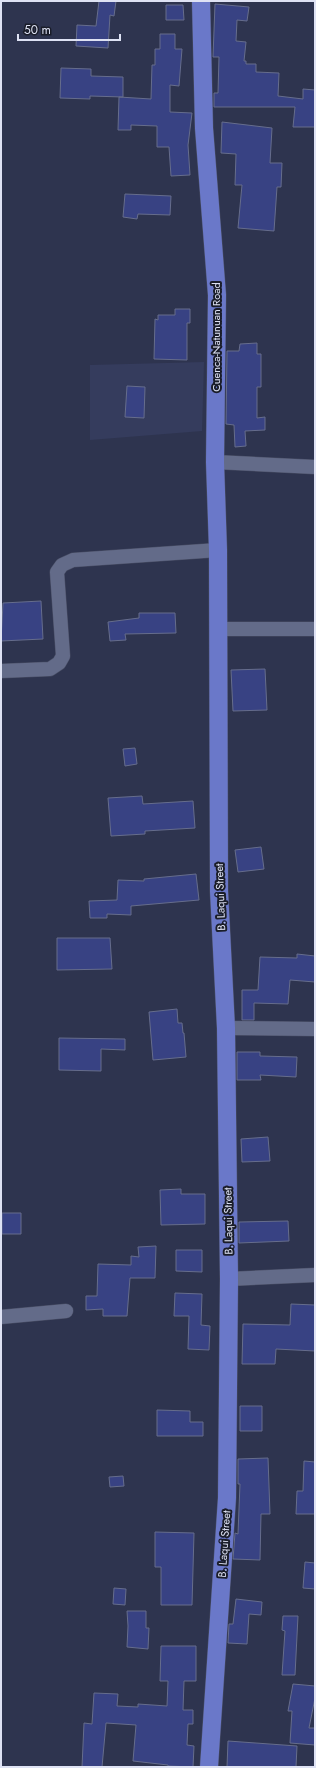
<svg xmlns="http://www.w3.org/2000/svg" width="316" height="1768" font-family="Jost,sans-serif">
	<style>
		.built { fill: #353c5d }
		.building { fill: #384283; stroke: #666d8c }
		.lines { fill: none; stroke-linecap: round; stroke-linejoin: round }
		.minor-casing { stroke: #4a4f66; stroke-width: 15 }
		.major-casing { stroke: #4a4f66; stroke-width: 19 }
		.minor { stroke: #636b89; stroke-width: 14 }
		.major { stroke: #6a78c9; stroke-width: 18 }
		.labels { text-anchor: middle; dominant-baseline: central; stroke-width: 4; stroke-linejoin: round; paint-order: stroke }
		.street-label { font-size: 11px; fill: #dee2f4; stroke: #1a1d29 }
	</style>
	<rect width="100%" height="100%" fill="#2e344f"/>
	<path class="built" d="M204,362L202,431L90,440V365Z"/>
	<path class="building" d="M99,1H116L114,16L110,15L108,48L76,46L77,25L96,26Z
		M215,4L249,7L247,21L237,20L236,41L246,42L244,61H246V64H256V72L279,73L278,96L303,99V89L315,90V127H293L295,107H214V93H218L219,57H213Z
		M166,5H183L184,20H166Z
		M160,34H175V49H182L179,86L170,85V112L192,113L188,145L190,175L171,176L169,147H157V126L131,125V130H118L119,97L151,99L152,65H155V49H160Z
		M61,68L91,69V76L123,77V97L90,96V99L60,98Z
		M222,122L272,128L270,163H282L281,187H277L274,231L238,228L242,185H235L236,154L221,153Z
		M125,194L171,196L170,215L138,214L137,219L123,217Z
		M175,309H190V323H187V360L154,359L155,319L158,320V315H175Z
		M257,343V354H261V387H257V418L265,417V430L245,431L246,446L235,447L234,425L226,424L227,351H239L240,344Z
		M127,386L145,387L144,418L125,417Z
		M41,601L43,639L1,641L3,603Z
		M139,613H175L176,633L125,634L126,640L110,641L108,622L139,618Z
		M265,669L267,710L233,711L231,670Z
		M135,748L137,764L125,766L123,749Z
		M142,796L143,804L193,801L195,828L145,831V834L111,836L108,798Z
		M261,847L264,869L238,872L235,850Z
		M196,874L199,900L131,906V915L107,914V918H90L89,901L117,900L118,880L144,881V879Z
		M57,938H110L112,969L57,970Z
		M297,954L315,956V982L290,980L288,1004L254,1003V1020H242V990H258L260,957L297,958Z
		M177,1009L178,1023H182L183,1033H184L186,1057L153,1060L149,1012Z
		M59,1038L125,1039V1050L101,1049V1071L59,1070Z
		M237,1052H260V1056L297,1057L296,1077L260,1075L261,1080H237Z
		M268,1137L270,1161L242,1162L241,1139Z
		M181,1189V1194H205V1224L161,1225L160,1190Z
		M2,1213H21V1234H2Z
		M288,1221L289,1241L239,1243V1222Z
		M156,1246L155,1278H130L127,1316H103V1309L86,1310V1296H97L98,1264L131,1265V1256L139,1257L138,1247Z
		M176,1250H202V1272L176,1271Z
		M175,1293L202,1294L201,1325L210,1326L209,1350L188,1349L189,1316H174Z
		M291,1304L315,1305V1351L276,1349L275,1364H242L243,1324L290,1325Z
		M240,1406H262V1431H240Z
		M157,1410L190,1411V1422H203V1436H157Z
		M268,1458L270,1514H261L260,1560L233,1559L235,1533L238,1534L240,1484H238V1459Z
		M304,1461L315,1462V1514H296L297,1491H303Z
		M123,1476L124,1486L110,1487L109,1477Z
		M155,1532L194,1533L192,1605H161V1567H155Z
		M305,1562L315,1563V1589L303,1588Z
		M114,1588L126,1589L125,1605L113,1604Z
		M236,1599L262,1602L261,1615L249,1614L247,1644L228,1643L229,1624H233Z
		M127,1611H146V1628H149L148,1649L127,1647L128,1626Z
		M283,1616H298L295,1675H282L285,1631L282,1630Z
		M161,1646H196V1681H184L183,1710H193V1724H188L187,1745L194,1746L193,1767L168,1766V1765L133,1761L136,1725L106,1723L102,1767H82L84,1723L92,1724L94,1693L118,1694L117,1706L138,1707V1704L167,1706L168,1681H160Z
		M293,1684L315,1686V1698L309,1728H315V1745L290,1743L292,1711H288Z
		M228,1741L297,1746L296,1767H227Z"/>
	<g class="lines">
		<defs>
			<path id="minor" d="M215,462L315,467
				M218,629H315
				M1,671L50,669L59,663L63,656L57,572L62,565L73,560L218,550
				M226,1028L315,1029
				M229,1279L315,1275
				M1,1317L66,1311"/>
			<path id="major" d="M201,1L204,128L217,295L215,462L218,550L219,891L226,1028L229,1279L227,1498L209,1767"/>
		</defs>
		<use href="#minor" class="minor-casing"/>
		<use href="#major" class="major-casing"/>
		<use href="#minor" class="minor"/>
		<use href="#major" class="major"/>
	</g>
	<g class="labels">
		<g class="street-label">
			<text transform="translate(216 337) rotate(-90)">Cuenca-Natunuan Road</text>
			<text transform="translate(220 897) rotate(-92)">B. Laqui Street</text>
			<text transform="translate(228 1221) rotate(-91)">B. Laqui Street</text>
			<text transform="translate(224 1544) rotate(-86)">B. Laqui Street</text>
		</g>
	</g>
	<rect width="316" height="1768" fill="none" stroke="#dee2f4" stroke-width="4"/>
	<path d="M18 34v6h102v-6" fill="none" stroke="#dee2f4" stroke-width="2"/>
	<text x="24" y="34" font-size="12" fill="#dee2f4" stroke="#1a1d29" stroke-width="3" paint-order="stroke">50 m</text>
</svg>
